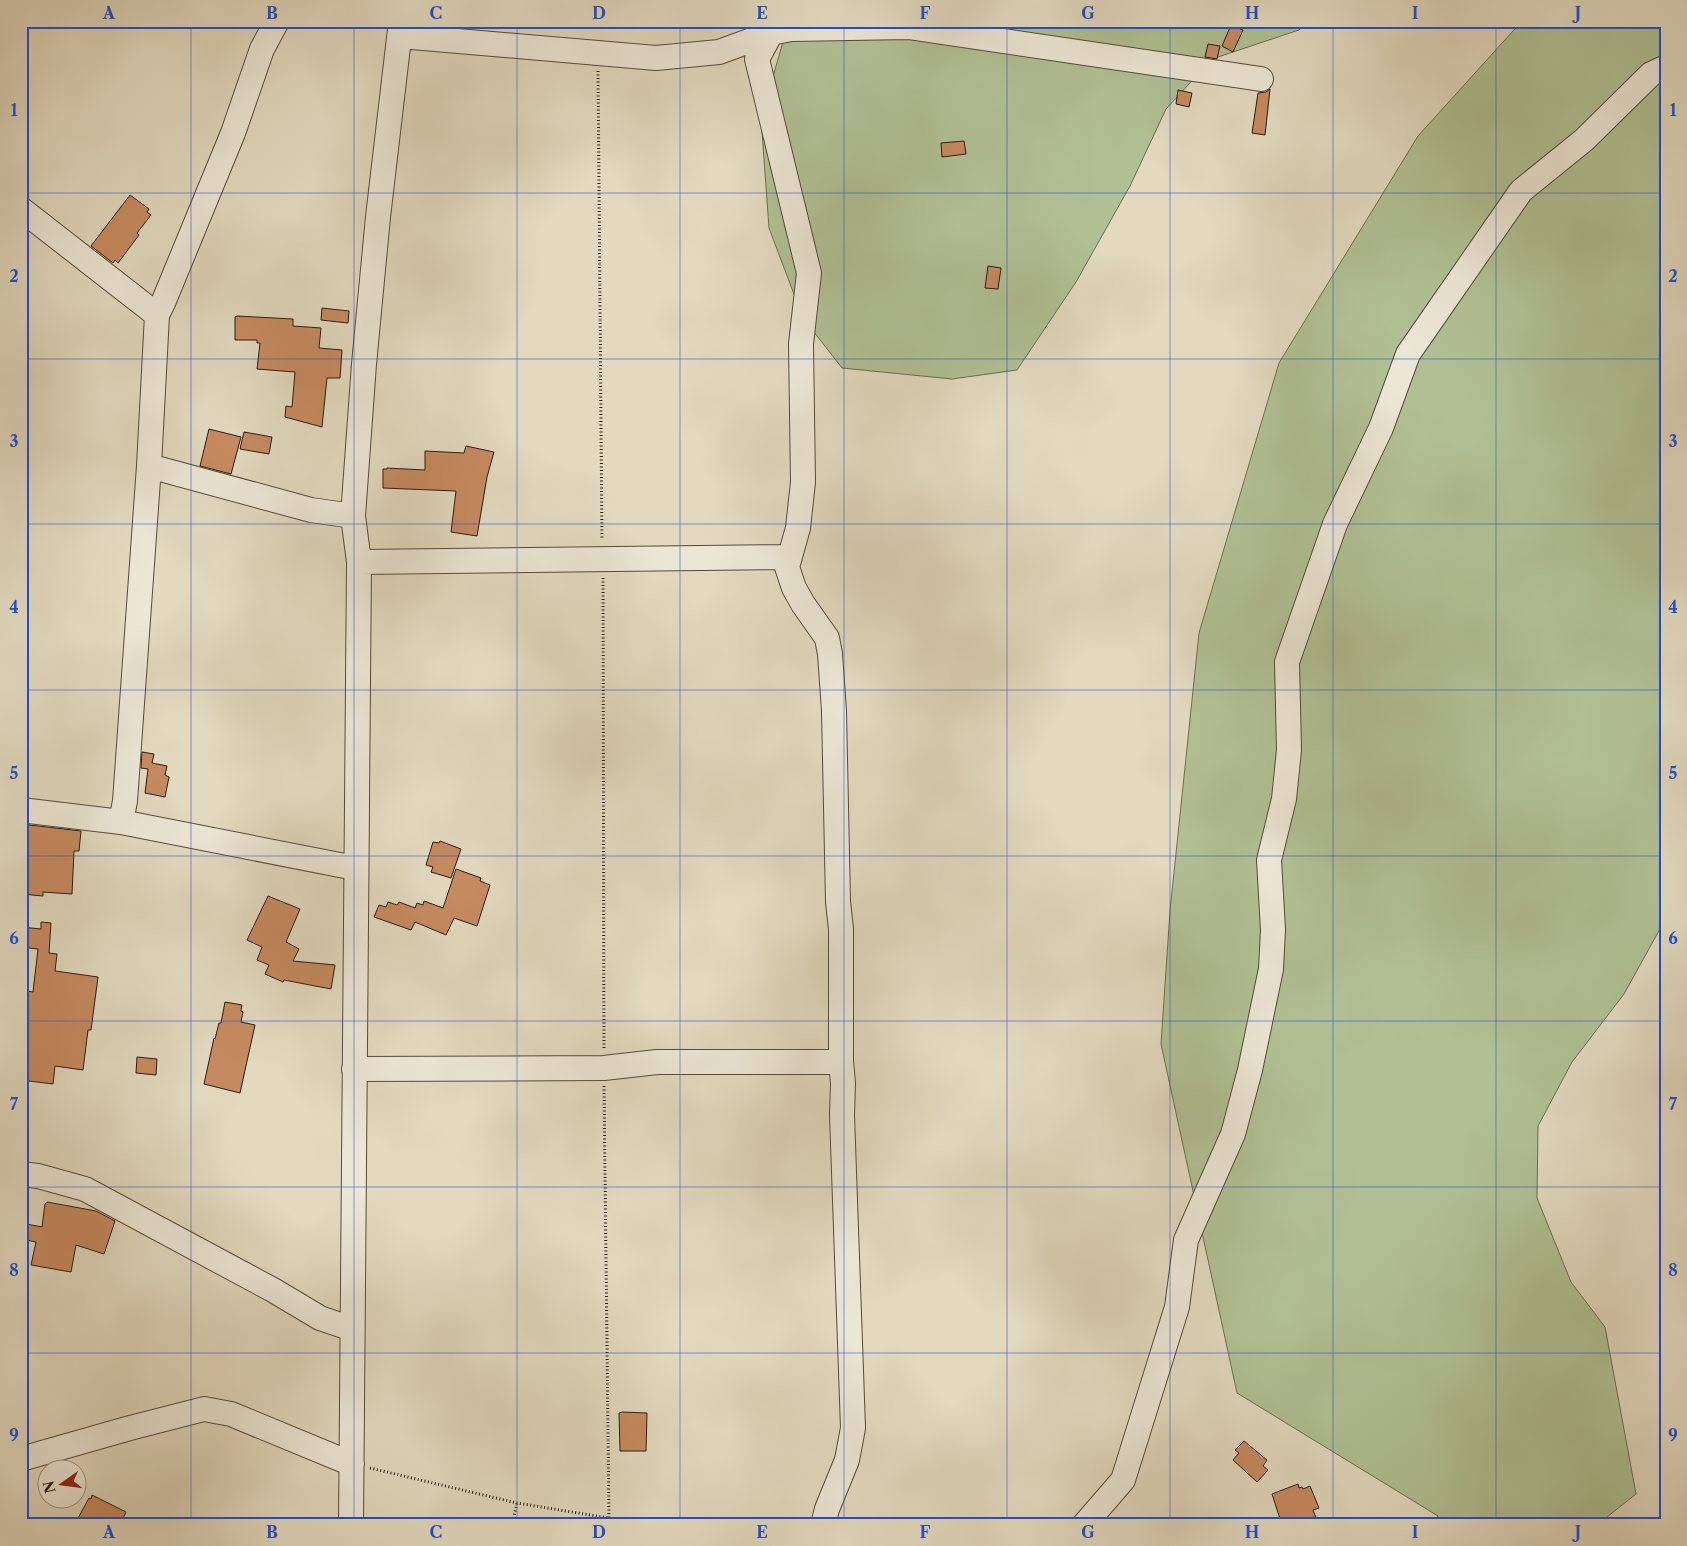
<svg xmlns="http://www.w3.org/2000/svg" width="1687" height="1546" font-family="'Libre Caslon Text',serif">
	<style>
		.green { fill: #b0c094; stroke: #6c6d52 }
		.building { fill: #c78a60; stroke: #271a10 }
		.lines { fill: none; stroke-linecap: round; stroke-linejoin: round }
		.minor-casing { stroke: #564a3c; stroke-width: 26 }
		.path { stroke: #271a10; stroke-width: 3; stroke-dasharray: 1 2.5; stroke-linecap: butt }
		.minor { stroke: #ece6d5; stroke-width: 24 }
		.grid { fill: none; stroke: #1d4ed8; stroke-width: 1; stroke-opacity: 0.55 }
		.neatline { fill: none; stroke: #1d4ed8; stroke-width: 2 }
		.grid-label { font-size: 16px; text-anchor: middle; font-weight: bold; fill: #1d4ed8 }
	</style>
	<rect width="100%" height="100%" fill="#e2d9bf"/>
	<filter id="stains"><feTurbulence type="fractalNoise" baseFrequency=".004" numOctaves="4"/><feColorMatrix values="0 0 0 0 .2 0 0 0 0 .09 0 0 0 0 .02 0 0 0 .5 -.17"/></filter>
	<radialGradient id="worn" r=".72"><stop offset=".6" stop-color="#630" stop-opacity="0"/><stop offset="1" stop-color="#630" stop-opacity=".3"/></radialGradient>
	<path class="green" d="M789,21H1307L1299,30L1212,59L1166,109L1130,186L1076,282L1017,370L952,379L842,368L803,318L769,228L761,118Z
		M1522,21H1666V918L1624,994L1572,1062L1538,1126L1537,1198L1571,1282L1605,1327L1636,1494L1597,1525H1433L1438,1516L1237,1393L1161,1044L1170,911L1199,633L1279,363L1418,136Z"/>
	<path class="building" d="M1231,25L1243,30L1233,52L1222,46Z
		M1208,44L1220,46L1217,59L1205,57Z
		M1270,89L1265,135L1252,133L1258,93L1266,92Z
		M1178,90L1192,93L1189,107L1176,104Z
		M964,141L966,154L942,157L941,143Z
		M130,195L149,209L147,212L151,215L137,233L139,235L118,263L115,260L113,263L91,246Z
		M988,266L1001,268L998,289L985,288Z
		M322,308L349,311L348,323L321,320Z
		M237,316L293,319V326L321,328L319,348L342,350L340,378H327L322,427L285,417L286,406L292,407L295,372L257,369L260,343H257V340H235V317Z
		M209,429L241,437L231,474L200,466Z
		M244,432L272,437L269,454L240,449Z
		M466,446L494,452L487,477L477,536L451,532L456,491L383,488V469H387V468L425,470V451L464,453Z
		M142,752L154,754L152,763L167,766L165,775L169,777L165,797L145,793L148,769L141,768Z
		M21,824L81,831L79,851H74L72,894L43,892V896L21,894Z
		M440,841L461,849L451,878L431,872L433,867L426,865L433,842L439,843Z
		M456,869L481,878L480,881L490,885L477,926L454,918L446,935L415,922L411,930L374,917L379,905L386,907L388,902L397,905L399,902L415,908L417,903L423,905L424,901L443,908Z
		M268,896L300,909L286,942L299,949L293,961L335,965L331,989L284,980L283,982L265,974L269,965L257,960L262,947L247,940Z
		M41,922L51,923L49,953L57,954L55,971L98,977L91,1030H88L83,1070L55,1066L53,1084L21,1080V1012H24L27,991L33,992L38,949L21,947V927L41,929Z
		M225,1002L242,1005L241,1011L243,1012L241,1022L255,1025L240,1093L204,1084L214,1038L215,1039L219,1023H221Z
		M137,1057L157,1059L156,1075L136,1073Z
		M47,1202L96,1211L115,1221L104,1254L76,1245L71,1272L31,1265L36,1242L21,1239V1223L42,1227L45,1204Z
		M622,1412L647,1413L646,1451H620L619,1413Z
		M1244,1441L1267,1460L1263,1466L1268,1470L1257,1482L1233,1460L1239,1453L1235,1450Z
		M1298,1484L1299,1488L1302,1487L1303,1489L1310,1486L1319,1508L1313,1510L1319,1525H1282L1272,1494Z
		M92,1495L126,1512L120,1525H86L77,1520L89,1498L91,1499Z"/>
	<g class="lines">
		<defs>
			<path id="minor" d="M773,21L771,33L757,59L809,273L801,344L803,482L798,528L787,567L794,588L803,604L827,638L830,654L834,711L838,902L841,929V1062L843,1083L842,1115L853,1428L847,1460L827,1509L823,1525
				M400,36L656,58L719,52L771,33L791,29L908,27L1261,79
				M21,209L157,315
				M149,466L311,510L353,516
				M359,562L790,557
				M21,810L121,822L355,868
				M121,822L125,801L149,466L157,315L163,303L233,133L262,49L277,21
				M354,1069L604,1068L657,1062H841
				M21,1174L38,1176L85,1189L273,1290L320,1318L352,1329
				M21,1459L130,1428L204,1409L231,1414L352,1464
				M351,1525L359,562L353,516L364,364L378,217L401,21
				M1084,1525L1123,1480L1177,1307L1186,1240L1233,1134L1250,1070L1271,969L1273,930L1269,860L1284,799L1289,750L1287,662L1335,524L1381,428L1408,354L1521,191L1584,140L1651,74L1666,67"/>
		</defs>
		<use href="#minor" class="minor-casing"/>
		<path class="path" d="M598,71L602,540
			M603,578L604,1050
			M604,1086L609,1518
			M370,1468L517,1503L651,1525
			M512,1525L517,1503
			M1012,1525L1032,1520L1057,1525"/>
		<use href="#minor" class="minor"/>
	</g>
	<path class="grid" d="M191,21V1525M354,21V1525M517,21V1525M680,21V1525M844,21V1525M1007,21V1525M1170,21V1525M1333,21V1525M1496,21V1525M21,193H1666M21,359H1666M21,524H1666M21,690H1666M21,856H1666M21,1021H1666M21,1187H1666M21,1353H1666"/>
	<rect width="1687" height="1546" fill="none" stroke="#e2d9bf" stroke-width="55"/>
	<g transform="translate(62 1484) rotate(256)"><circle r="24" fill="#ece6d5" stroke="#9d9486"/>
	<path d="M0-4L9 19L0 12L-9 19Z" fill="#8f2418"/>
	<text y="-8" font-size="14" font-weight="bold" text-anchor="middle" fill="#271a10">N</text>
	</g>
	<rect x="28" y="28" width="1632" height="1490" class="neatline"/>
	<g class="grid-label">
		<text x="109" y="19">A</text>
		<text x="272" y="19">B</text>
		<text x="436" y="19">C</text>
		<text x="599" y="19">D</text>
		<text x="762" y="19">E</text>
		<text x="925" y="19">F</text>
		<text x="1088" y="19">G</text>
		<text x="1252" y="19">H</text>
		<text x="1415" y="19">I</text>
		<text x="1578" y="19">J</text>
		<text x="14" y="116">1</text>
		<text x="1673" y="116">1</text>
		<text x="14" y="282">2</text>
		<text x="1673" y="282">2</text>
		<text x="14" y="447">3</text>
		<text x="1673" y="447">3</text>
		<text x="14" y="613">4</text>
		<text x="1673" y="613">4</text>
		<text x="14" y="779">5</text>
		<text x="1673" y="779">5</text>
		<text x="14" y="944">6</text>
		<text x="1673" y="944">6</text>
		<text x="14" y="1110">7</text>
		<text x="1673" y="1110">7</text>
		<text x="14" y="1276">8</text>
		<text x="1673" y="1276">8</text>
		<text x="14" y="1441">9</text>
		<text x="1673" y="1441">9</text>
		<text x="109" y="1538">A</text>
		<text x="272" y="1538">B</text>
		<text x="436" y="1538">C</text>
		<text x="599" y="1538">D</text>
		<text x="762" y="1538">E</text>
		<text x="925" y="1538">F</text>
		<text x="1088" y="1538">G</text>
		<text x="1252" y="1538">H</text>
		<text x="1415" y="1538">I</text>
		<text x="1578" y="1538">J</text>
	</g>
	<rect width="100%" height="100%" filter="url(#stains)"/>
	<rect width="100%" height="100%" fill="url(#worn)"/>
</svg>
